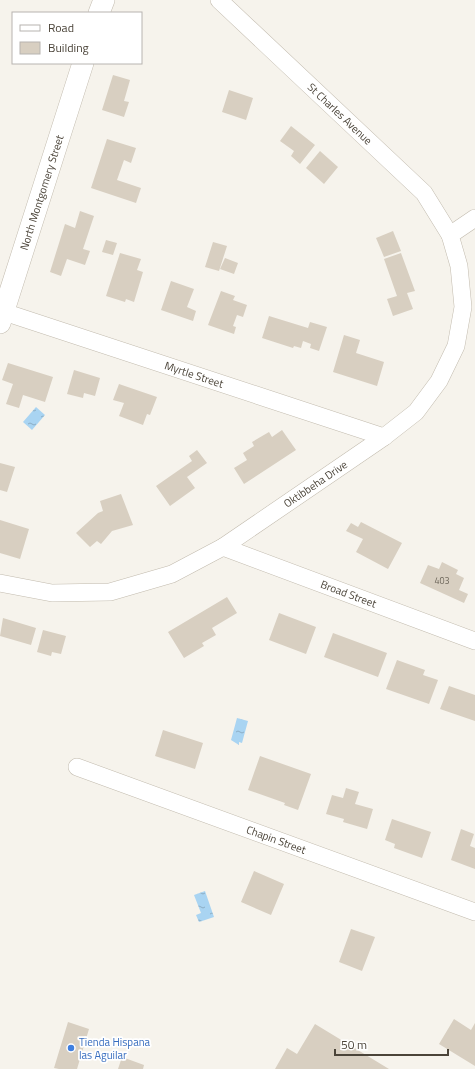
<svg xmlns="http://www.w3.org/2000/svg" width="475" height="1069" font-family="'Titillium Web',sans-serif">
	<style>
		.water { fill: url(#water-ripples) }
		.building { fill: #d8cfc1 }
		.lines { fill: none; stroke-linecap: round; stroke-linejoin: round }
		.minor-casing { stroke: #c2bbae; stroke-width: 18 }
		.tertiary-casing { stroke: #c2bbae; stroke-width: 22 }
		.minor { stroke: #fff; stroke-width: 17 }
		.tertiary { stroke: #fff; stroke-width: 21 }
		.shop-dot { fill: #3f7fe0; stroke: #fff; stroke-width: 1.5 }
		.labels { text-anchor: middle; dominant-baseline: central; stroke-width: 3.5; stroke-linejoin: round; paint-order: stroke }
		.number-label { font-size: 9px; fill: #6e675b }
		.street-label { font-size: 11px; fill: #4b4439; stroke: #fff }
		.shop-label { font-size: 11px; fill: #366cbe; stroke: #fff; text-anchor: start }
	</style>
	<defs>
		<pattern id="water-ripples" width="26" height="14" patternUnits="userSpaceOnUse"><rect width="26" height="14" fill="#a9d4f2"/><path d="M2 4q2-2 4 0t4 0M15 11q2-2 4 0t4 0" fill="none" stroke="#8caec5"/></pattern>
	</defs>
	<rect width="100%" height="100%" fill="#f6f3ec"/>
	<path class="water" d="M36,407L45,415L32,430L23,422Z
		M237,718L248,721L242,743L239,742V745L231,740Z
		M205,891L214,917L199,922L196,915L201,913L194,895Z"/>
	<path class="building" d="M113,75L130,80L124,101L129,102L124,117L102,110Z
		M229,90L253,98L246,120L222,112Z
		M291,126L315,145L300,164L291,156L294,151L280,141Z
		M107,139L136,148L131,163L124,160L117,180L141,188L136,203L91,188Z
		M320,151L338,167L324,184L306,168Z
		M80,211L94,216L83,249L90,251L85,265L67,259L61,276L50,272L65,224L75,228Z
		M393,231L401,251L384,257L376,238Z
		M106,240L117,243L113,255L102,252Z
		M213,242L227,246L219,271L205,267Z
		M120,253L141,259L137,270L143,272L134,302L126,299L125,302L106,296Z
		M401,253L415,291L407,293L413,309L393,316L387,299L397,296L384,259Z
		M225,258L238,263L234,274L220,269Z
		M171,281L194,289L187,307L196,311L193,321L161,310Z
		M221,291L235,296L233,300L247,305L243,317L237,315L233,326L236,327L234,334L208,325Z
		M269,316L308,328L310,322L327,327L319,351L310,348L311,344L303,341L301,348L294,346L293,348L262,338Z
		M344,335L360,340L356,353L384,362L377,386L333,372Z
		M8,363L53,377L45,402L23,395L19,408L6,404L13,384L2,380Z
		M74,370L100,378L95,396L84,393L83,398L67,394Z
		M119,384L157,397L150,415L147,414L143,425L119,416L124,403L113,400Z
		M282,430L296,450L244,484L234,468L247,460L243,453L254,446L252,442L269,432L272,437Z
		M197,450L207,463L187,477L195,488L170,506L156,486L192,461L189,456Z
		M0,463L15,467L7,492L0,490Z
		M121,494L133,525L112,531L101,544L97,541L90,547L76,533L98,513L103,511L100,501Z
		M0,520L29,529L20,559L0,553Z
		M361,522L402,543L388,569L356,552L363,539L346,531L351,523L358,527Z
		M442,562L458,570L456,574L464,578L459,590L468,594L464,603L420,583L428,565L439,569Z
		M227,597L237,613L212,628L216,635L202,643L204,646L184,658L168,632Z
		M279,613L316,627L306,654L269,640Z
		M3,618L36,628L31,645L0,636Z
		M43,630L66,636L61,654L52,652L51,656L37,652Z
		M333,633L387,653L378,677L324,657Z
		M397,660L425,670L423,675L438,680L429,704L386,689Z
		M449,686L475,695V721L440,709Z
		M163,730L203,743L195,769L155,756Z
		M260,756L311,774L298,810L284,805L285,803L248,790Z
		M346,788L359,792L355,804L373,809L367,829L343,822L344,819L326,814L332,795L343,798Z
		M392,819L431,832L422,858L394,848L395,844L385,840Z
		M461,829L474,834L470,846L475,848V869L451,860Z
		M254,871L284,884L271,915L241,902Z
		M351,929L375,937L362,971L339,962Z
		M454,1019L471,1030L475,1023V1066L439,1044Z
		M68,1022L89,1029L77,1069H59L54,1068Z
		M315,1024L389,1069H275L287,1048L297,1054Z
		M122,1057L144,1065L143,1069H118Z"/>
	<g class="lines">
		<defs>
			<g id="minor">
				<path id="s1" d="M219,0L424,193L450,235"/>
				<path id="s2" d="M4,312L384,437"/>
				<path id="s3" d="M223,547L475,641"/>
				<path id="s4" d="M0,583L52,593L110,592L172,574L223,547L384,437L416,412L439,381L456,346L463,307L459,266L450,235L475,218"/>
				<path id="s5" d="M77,767L475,912"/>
			</g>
			<g id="tertiary">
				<path d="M99,13L104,0"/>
				<path id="s6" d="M0,323L83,63"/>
			</g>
		</defs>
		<use href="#minor" class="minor-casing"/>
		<use href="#tertiary" class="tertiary-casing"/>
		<use href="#minor" class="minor"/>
		<use href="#tertiary" class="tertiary"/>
	</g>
	<circle class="shop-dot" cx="71" cy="1048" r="4"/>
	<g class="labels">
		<g class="number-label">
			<text x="442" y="580">403</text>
		</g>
		<g class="street-label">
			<text stroke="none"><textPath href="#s1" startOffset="166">St Charles Avenue</textPath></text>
			<text stroke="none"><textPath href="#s6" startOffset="137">North Montgomery Street</textPath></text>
			<text stroke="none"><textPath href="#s2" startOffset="200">Myrtle Street</textPath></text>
			<text stroke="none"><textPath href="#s4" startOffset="345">Oktibbeha Drive</textPath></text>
			<text stroke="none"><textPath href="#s3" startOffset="134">Broad Street</textPath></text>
			<text stroke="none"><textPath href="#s5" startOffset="212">Chapin Street</textPath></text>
		</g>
		<g class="shop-label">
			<text x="79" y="1042">Tienda Hispana<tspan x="79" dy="13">las Aguilar</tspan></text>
		</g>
	</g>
	<rect x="12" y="12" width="130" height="52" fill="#ffffff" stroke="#b7b4b0"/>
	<rect x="20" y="25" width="20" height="6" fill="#ffffff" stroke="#b7b4b0"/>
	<text x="48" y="32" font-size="12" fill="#4b4439">Road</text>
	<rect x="20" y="42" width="20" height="12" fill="#d8cfc1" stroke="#b7b4b0"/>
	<text x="48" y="52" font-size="12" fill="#4b4439">Building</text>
	<path d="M335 1049v6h113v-6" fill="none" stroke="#4b4439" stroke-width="2"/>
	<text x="341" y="1049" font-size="12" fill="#4b4439" stroke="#ffffff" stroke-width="3" paint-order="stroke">50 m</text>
</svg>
